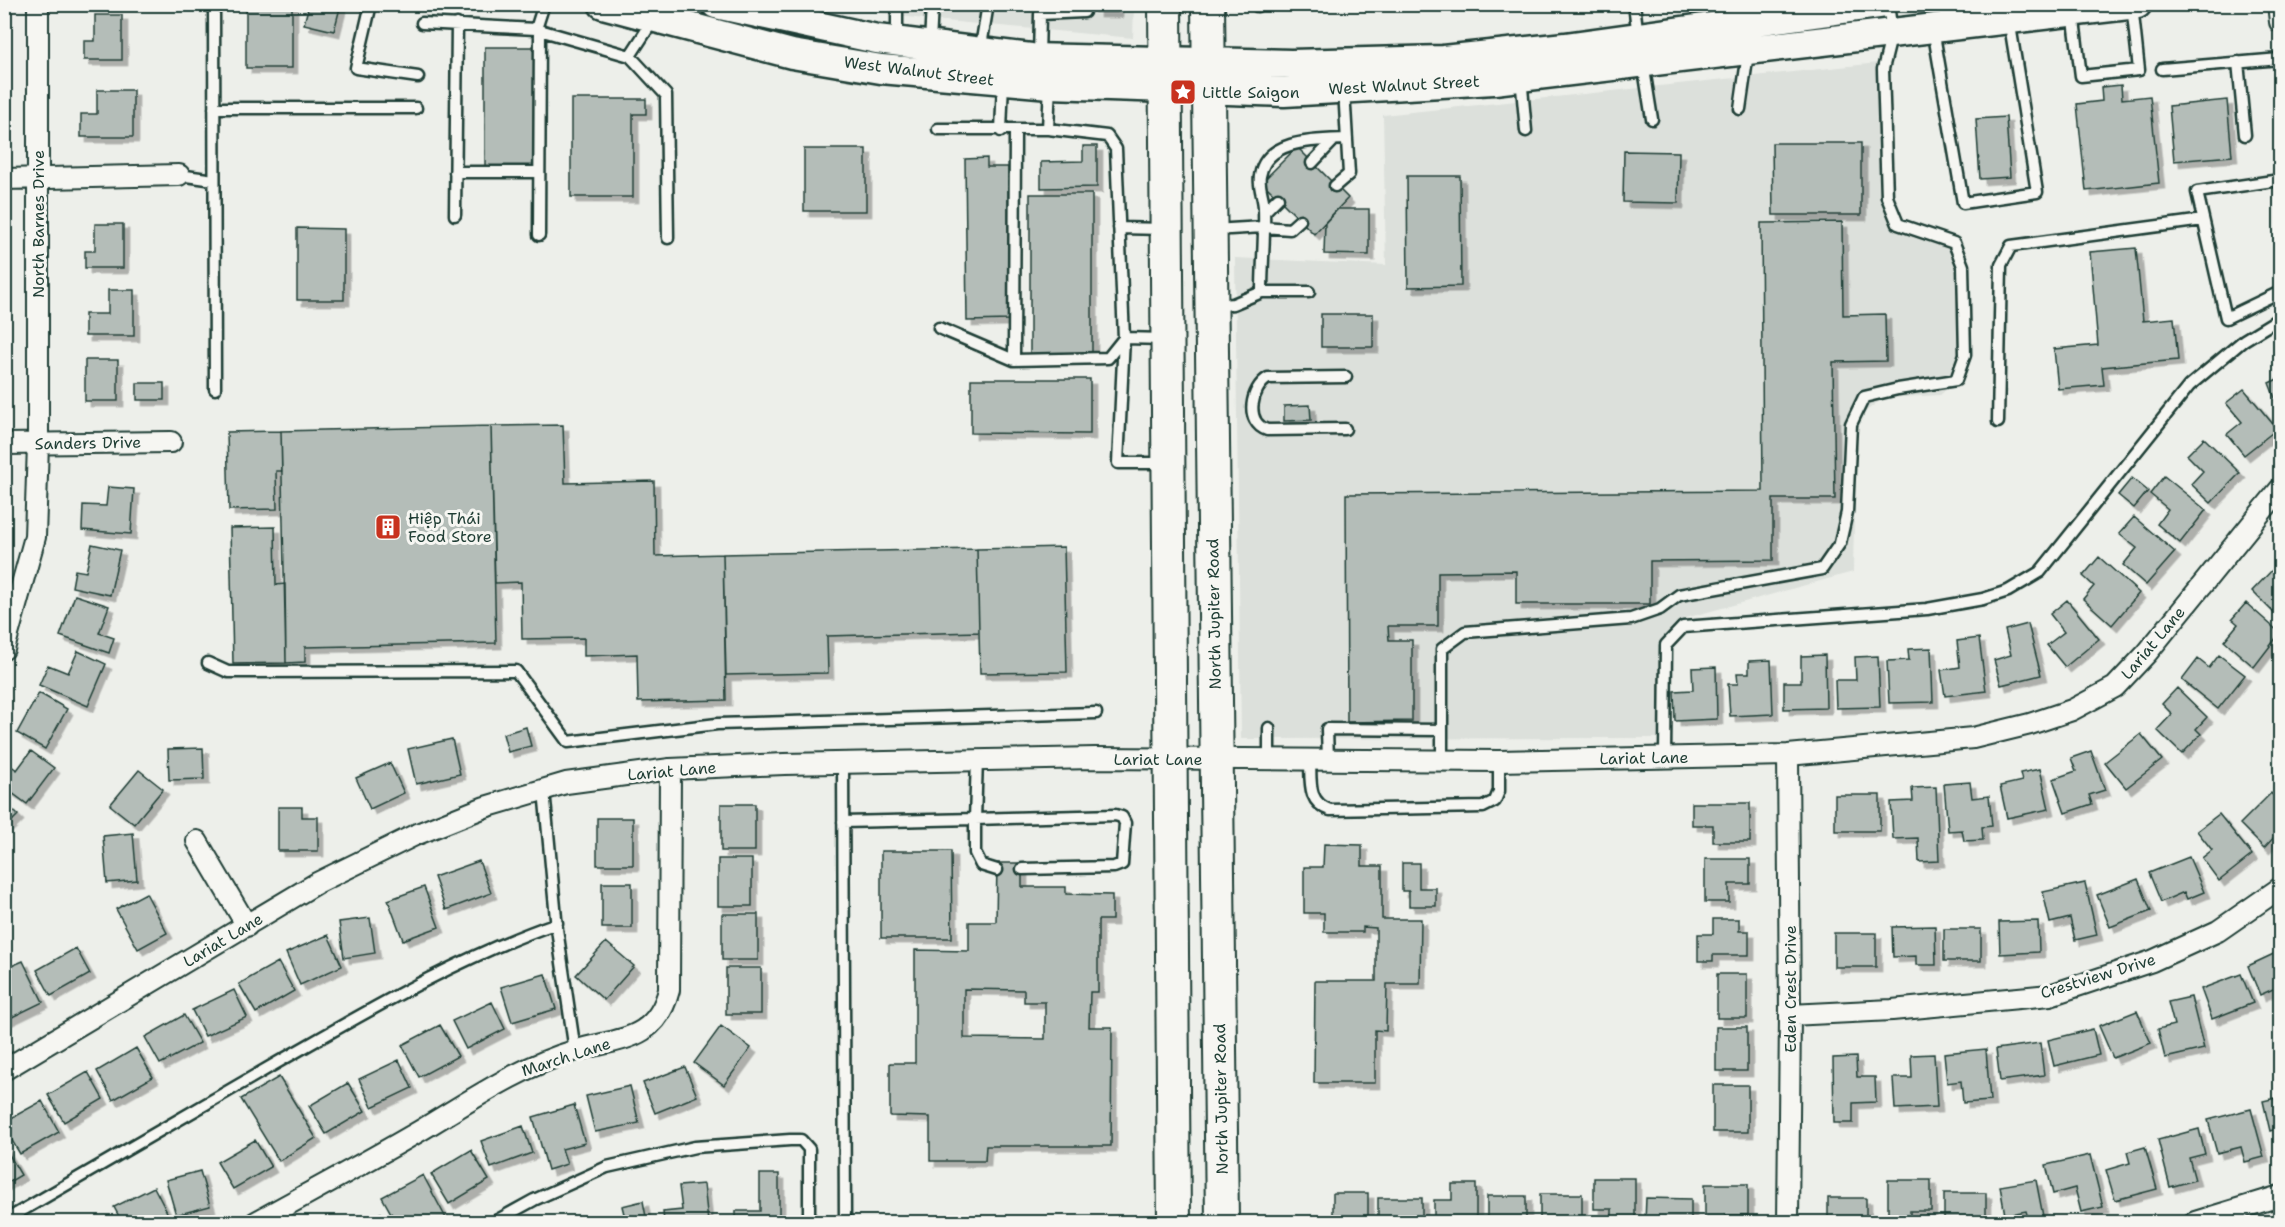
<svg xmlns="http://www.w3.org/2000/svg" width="2285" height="1227" font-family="'Shantell Sans',sans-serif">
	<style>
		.built { fill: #dce0db }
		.building { fill: #b4bdb8; stroke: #1f3d34; stroke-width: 1.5; fill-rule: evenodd; filter: url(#shadow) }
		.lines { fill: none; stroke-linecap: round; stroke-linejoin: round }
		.service-casing { stroke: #1f3d34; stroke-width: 15 }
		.minor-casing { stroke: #1f3d34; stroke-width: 24 }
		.secondary-casing { stroke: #1f3d34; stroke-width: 33 }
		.primary-casing { stroke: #1f3d34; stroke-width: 36 }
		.service { stroke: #f6f6f2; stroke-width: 10 }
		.minor { stroke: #f6f6f2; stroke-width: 20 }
		.secondary { stroke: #f6f6f2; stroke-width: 28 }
		.primary { stroke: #f6f6f2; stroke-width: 32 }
		.labels { text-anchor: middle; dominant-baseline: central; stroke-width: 6; stroke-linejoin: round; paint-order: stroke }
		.street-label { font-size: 16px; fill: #1f3d34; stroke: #f6f6f2 }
		.poi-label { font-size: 16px; fill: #1f3d34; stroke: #f6f6f2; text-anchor: start }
	</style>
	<defs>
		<filter id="shadow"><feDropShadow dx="5.5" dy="5.5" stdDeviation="0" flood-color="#0004"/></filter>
	</defs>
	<rect width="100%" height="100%" fill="#edefea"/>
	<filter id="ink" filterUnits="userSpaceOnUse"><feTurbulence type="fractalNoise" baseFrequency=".0167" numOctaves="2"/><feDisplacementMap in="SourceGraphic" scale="12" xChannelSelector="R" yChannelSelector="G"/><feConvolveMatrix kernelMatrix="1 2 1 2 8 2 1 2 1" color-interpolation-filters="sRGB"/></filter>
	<g filter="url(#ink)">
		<path class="built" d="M823,5H1134L1133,38L923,19Z
			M1878,63L1888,208L1962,253L1963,375L1940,395L1883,398L1856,419L1853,572L1682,619L1658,645L1665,738L1241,739L1235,258L1386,265L1383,115Z"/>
		<path class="building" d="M246,4H292V68H246Z
			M309,4H341L334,31L304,24Z
			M1095,4H1117V12H1095Z
			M95,15H122V60H84V41H95Z
			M485,47H535V168H485Z
			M2121,85L2122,99L2150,96L2159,183L2086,191L2077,104L2102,101L2101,87Z
			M97,90H133V137H81V114H97Z
			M571,99H646V114H633V197H571Z
			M2227,100L2232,156L2174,161L2169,106Z
			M2006,117L2010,177L1980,179L1976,119Z
			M1772,143H1861V215H1773Z
			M1083,146H1097V187L1041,188V162L1083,161Z
			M1297,147L1348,198L1314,234L1262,182Z
			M804,149H866V211H804Z
			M1624,151L1679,152L1678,203L1623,202Z
			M987,158V167H1008L1009,320L967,321L965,159Z
			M1407,176H1460L1461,286L1408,287Z
			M1030,194H1092V354H1030Z
			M1338,209H1369V255L1324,254L1325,223Z
			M1842,222L1843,315L1885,314L1886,361L1833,362L1835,499H1773V560L1650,561V604H1516V571L1438,572V626H1388L1389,640H1412V721L1347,722L1346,494L1763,491L1761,223Z
			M95,224H123V268H85V251H95Z
			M297,228L344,229V300H297Z
			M2136,248L2143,321L2174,318L2178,360L2102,367L2104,385L2058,389L2054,349L2098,345L2090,252Z
			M108,290H134V336H85V314H108Z
			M1321,314H1373V347H1321Z
			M85,360H118V401H85Z
			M2280,378V411L2269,383Z
			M971,379H1090V434L971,433Z
			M137,383H164V400H137Z
			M2244,389L2277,429L2244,455L2227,434L2242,422L2226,403Z
			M1310,405L1311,420L1284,421V406Z
			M563,425L565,483L654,481L655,556L723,554L726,700L638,702L637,654L584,656V638L522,639L521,582L495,583L491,426Z
			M491,426L496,643L305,647V662L286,663L281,431Z
			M281,431L282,471H276L277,509L229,510L227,432Z
			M2204,438L2240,473L2211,503L2191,484L2203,471L2187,455Z
			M2164,476L2206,510L2180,543L2157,524L2168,509L2150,494Z
			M2132,478L2148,491L2134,508L2118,495Z
			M108,487L134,489L131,534L82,530L83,505L106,506Z
			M2134,517L2175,552L2146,585L2123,565L2137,548L2119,534Z
			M275,527L276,585L285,584L286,663L233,664L230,528Z
			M92,544L120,550L110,595L72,587L75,570L86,572Z
			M1064,547L1067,672L980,673L977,549Z
			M977,549L979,632L827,636L828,673L726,675L723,554Z
			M2099,557L2139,593L2112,625L2083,599L2094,586L2083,576Z
			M2277,565L2280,568V619L2252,591Z
			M75,595L109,606L99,633L114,638L109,653L60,636Z
			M2067,600L2099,639L2065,667L2047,645L2064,632L2050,614Z
			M2246,603L2280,633L2254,667L2224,641L2238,624L2232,619Z
			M2028,624L2041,675L2001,685L1994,660L2011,655L2005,630Z
			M1979,638L1986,691L1945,696L1941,670L1960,667L1957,641Z
			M1931,648L1933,702L1889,703L1887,661L1909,660L1908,649Z
			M78,651L106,664L88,706L39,685L48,665L68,673Z
			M1825,655L1826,708L1784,709V682H1801V656Z
			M2219,655L2245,675L2218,709L2182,680L2198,659L2209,668Z
			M1878,656L1880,707L1836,708L1835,680H1856L1855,657Z
			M1771,660L1773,714L1730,716L1728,684H1738L1737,673H1749V661Z
			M1716,667L1717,719L1675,721L1674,691L1693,690L1692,668Z
			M2177,688L2207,717L2196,729L2201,734L2182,754L2157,730L2172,714L2162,704Z
			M39,693L67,709L45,749L17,733Z
			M526,727L531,746L508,752L503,734Z
			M2141,734L2162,760L2126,788L2105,762Z
			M452,739L460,774L416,784L408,749Z
			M203,748L204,779L169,780L168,749Z
			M31,751L54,768L27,804L4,787V761L17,770Z
			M2091,751L2105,790L2089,795L2092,804L2065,813L2053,779L2076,771L2071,758Z
			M390,763L404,793L370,809L356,778Z
			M2040,769L2049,809L2007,818L2000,786L2022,781L2020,773Z
			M139,770L163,789L134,824L110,805Z
			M1970,782L1972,798L1989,796L1992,826L1982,827L1983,840L1964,841L1962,830L1948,831L1944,784Z
			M1936,787L1939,861L1919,862L1918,838L1893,839L1891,802L1913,801L1912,788Z
			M2271,793L2280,803V831L2264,848L2240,824Z
			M1835,795H1880V831H1835Z
			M4,802L18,815L4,829Z
			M1692,803H1750V842H1713V825H1692Z
			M721,804H755V851H721Z
			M278,807H302V817H318V851H278Z
			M2219,814L2252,855L2219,881L2202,858L2212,850L2197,831Z
			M597,818H633V865H597Z
			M133,833L137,880L107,883L103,836Z
			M1324,844L1362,845V866H1382V919H1421L1420,984H1387L1386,1031L1375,1030V1083H1314L1315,981H1376V928L1363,927V932H1324V913H1304V867H1323Z
			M881,851H951L952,938H881Z
			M2189,857L2204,892L2187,899L2184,892L2161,902L2149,873Z
			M718,859H752V906H718Z
			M1705,859H1750V884H1729V902H1705Z
			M479,861L491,893L446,910L434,877Z
			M997,863H1022V887H1066V894L1112,895V920H1098V992H1090L1089,1027H1112L1111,1146H986L985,1161H930V1117L890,1116V1063H915V950L969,951V922H996ZM964,989L1024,990V1002H1045V1039L964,1038Z
			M1402,863H1419V888H1436V906H1409V891H1402Z
			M2138,879L2151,911L2110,927L2097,895Z
			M602,883H632V928H602Z
			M2085,883L2097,935L2075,940L2070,918L2050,923L2043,892Z
			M424,887L439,927L403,940L388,900Z
			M146,893L167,933L138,949L116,909Z
			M722,914H758V960H722Z
			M370,918L375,953L344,958L339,922Z
			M1713,919H1739V931H1749V955H1713V961H1698V934H1713Z
			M2038,921L2039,952L2000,954L1999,922Z
			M1935,926L1936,965H1916V956L1893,957L1892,927Z
			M1944,929H1981V961H1944Z
			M1834,933H1876V967H1834Z
			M328,935L342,966L300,985L286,953Z
			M606,942L634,966L604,1000L576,975Z
			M76,948L90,974L51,996L37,970Z
			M2280,951V986L2260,995L2248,966Z
			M4,960L9,967L23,961L43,1002L4,1021Z
			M278,962L294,991L256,1013L239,984Z
			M726,968H761V1014H726Z
			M545,974L556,1009L512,1022L501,987Z
			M1717,974H1747V1018H1717Z
			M2241,974L2253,1003L2212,1019L2201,989Z
			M234,990L247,1017L205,1036L192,1010Z
			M2191,997L2204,1049L2165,1058L2158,1029L2174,1025L2168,1002Z
			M492,1002L505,1029L466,1049L452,1021Z
			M2137,1011L2151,1043L2113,1058L2099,1026Z
			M184,1015L200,1043L160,1064L145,1037Z
			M440,1025L458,1056L419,1077L402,1045Z
			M721,1026L751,1048L724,1085L694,1063Z
			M1716,1027H1747V1071H1716Z
			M2093,1029L2099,1055L2054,1066L2048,1040Z
			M2040,1043L2044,1075L2000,1081L1996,1049Z
			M136,1048L153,1077L113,1100L97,1071Z
			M1986,1049L1990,1101L1963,1103L1961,1081L1947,1083L1944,1053Z
			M1934,1054L1937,1107L1895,1109L1893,1078H1912L1911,1055Z
			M1856,1057L1857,1077H1875L1876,1102L1853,1103V1123H1834L1833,1058Z
			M399,1060L412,1088L372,1107L359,1079Z
			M685,1067L697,1096L655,1113L643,1083Z
			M88,1072L103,1099L64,1122L48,1095Z
			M279,1077L316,1138L279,1161L241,1099Z
			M348,1083L365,1111L326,1134L309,1106Z
			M1713,1085H1748V1132H1713Z
			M630,1086L639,1123L595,1132L586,1096Z
			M2280,1097V1128L2270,1131L2263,1101Z
			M42,1101L59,1132L20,1154L4,1127V1122Z
			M574,1105L585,1143L562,1149L567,1164L548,1170L533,1117Z
			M2251,1109L2264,1157L2245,1162L2241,1147L2217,1153L2208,1120Z
			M523,1126L532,1153L491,1168L481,1141Z
			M2199,1129L2205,1154L2189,1158L2195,1180L2170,1187L2158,1140Z
			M255,1140L271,1167L233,1189L217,1162Z
			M4,1146L21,1175L4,1185Z
			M2145,1147L2157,1189L2115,1200L2106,1170L2130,1163L2127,1152Z
			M471,1150L489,1180L449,1204L431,1174Z
			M2090,1155L2103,1207L2081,1212L2075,1188L2053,1194L2046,1165Z
			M200,1171L210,1206L176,1215L166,1180Z
			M760,1174H779V1222H736V1211H760Z
			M423,1175L448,1222H415L412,1217L396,1222L382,1197Z
			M1594,1178H1635V1222H1612V1209H1594Z
			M1888,1180H1931V1211H1910V1222H1888Z
			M2036,1180L2043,1216L2028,1218L2026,1211L2005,1215L2000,1186Z
			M704,1184L708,1222H664L663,1212L682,1210L679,1186Z
			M1452,1184H1476V1222H1434V1200H1452Z
			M1705,1184H1748V1215H1726V1222H1705Z
			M154,1187L172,1222H122L114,1207Z
			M1333,1193H1368V1222H1333Z
			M1944,1193H1986V1222H1944Z
			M1540,1194H1582V1222H1540Z
			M1487,1196H1526V1222H1487Z
			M1378,1198H1422V1222H1378Z
			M1646,1198L1691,1199V1222H1645Z
			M1828,1198H1866V1222H1828Z
			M643,1201L647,1222H626L622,1206Z
			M381,1213L385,1222H357Z"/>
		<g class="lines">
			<defs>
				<path id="service" d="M214,4L215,389
					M371,4L356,68L418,77
					M1257,4V6
					M1634,4L1638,37
					M2073,12L2081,76L2139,70L2132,5
					M422,23L536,29L630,56L666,95L668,238
					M536,29L544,4
					M1933,29L1963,203L2037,192L2009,19
					M897,40V4
					M930,44L932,4
					M980,52L988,4
					M630,56L654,19
					M1039,58L1040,14L1084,12V4
					M2238,62L2245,135
					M1643,63L1652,119
					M2162,69L2280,59
					M1521,77L1526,131
					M214,108H416
					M1740,109L1748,53
					M938,129H1048L1107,136L1116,149L1124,338L1118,463H1167
					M1048,129L1050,84
					M1001,131L1003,81
					M1312,163L1334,140
					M455,172H539
					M179,175L214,180
					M2280,180L2197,192L2226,318L2280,292
					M1335,186L1349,174L1344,90
					M1264,212L1278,198
					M455,215L457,24
					M1119,228L1164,229
					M1213,230L1263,227L1290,229L1300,220
					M539,235L540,30
					M1262,292C1262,264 1265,236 1264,208C1264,198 1258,186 1260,176C1266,138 1319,140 1347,139
					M1213,306L1233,304L1262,292H1309
					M939,328L1014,360L1108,358L1124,338L1165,339
					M1014,360L1015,130
					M1998,422L2001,265L2011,246L2203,220
					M1345,429L1267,430C1244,422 1251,388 1268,378L1346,377
					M208,663L228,672L516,671L568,742L717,724L1096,713
					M1269,728V760
					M1665,757L1666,645L1683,627L1927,609L1983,599L2008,591L2040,572L2189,386L2244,340L2280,318
					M1310,760C1311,782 1307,802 1330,810L1483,807L1495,801L1499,791V761
					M1328,760L1327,729L1442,730
					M1442,762V649L1465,632L1631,619L1660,609L1679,595L1822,569L1840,543L1847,512L1851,424L1864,397L1898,389L1956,380L1965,355L1963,266L1954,243L1898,224L1887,197L1883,69L1892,33L1888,4
					M843,763L845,1222
					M544,790L557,929L575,1051
					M843,822L975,819L977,760
					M997,870L981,865L975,853V819L1115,815L1122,817L1125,823L1122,864L1114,867L1022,869
					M4,1221C96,1168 188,1114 280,1061C370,1010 459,957 557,923
					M494,1222L534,1200L607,1167L695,1147L790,1140H801L809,1149V1222"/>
				<path id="minor" d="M2278,4L2280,22
					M4,179L179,175
					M4,444L171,442
					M4,649L35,537L38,444V4
					M197,841L247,926
					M1790,1015L1892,1010L2050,995L2152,961L2218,931L2280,888
					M4,1070L317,883L415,835L485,807L566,783L670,769L784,764L1095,758L1499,761L1788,755L1973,738L2030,724L2072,710L2115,687L2147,653L2280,489
					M256,1222C312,1191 369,1161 423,1129C473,1099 521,1066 577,1050C621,1038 656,1041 669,990L670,769
					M1788,1222L1790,1015L1788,755
					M2195,1222L2280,1196"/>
				<path id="secondary" d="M603,4L792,54L881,69L1050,84L1284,92L1494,80L2137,4
					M716,4L877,39L1031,58L1291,64L1443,60L1565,47L1880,4"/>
				<path id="primary" d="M1165,4L1174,1222
					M1208,4L1222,1222"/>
			</defs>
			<use href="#service" class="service-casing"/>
			<use href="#minor" class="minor-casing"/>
			<use href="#secondary" class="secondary-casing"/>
			<use href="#primary" class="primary-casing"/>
			<use href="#service" class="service"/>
			<use href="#minor" class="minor"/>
			<use href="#secondary" class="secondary"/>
			<use href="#primary" class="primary"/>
		</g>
	</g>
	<defs>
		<symbol id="sight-square" viewBox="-11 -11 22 22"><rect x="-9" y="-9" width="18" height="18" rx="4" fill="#c8321e" stroke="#f6f6f2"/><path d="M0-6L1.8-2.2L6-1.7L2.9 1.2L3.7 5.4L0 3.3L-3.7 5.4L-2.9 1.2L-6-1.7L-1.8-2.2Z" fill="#fff"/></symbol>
		<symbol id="building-square" viewBox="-11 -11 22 22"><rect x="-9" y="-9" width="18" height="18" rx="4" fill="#c8321e" stroke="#f6f6f2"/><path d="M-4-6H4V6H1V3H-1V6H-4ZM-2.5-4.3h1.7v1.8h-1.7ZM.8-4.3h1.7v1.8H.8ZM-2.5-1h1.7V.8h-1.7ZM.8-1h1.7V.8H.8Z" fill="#fff"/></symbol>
	</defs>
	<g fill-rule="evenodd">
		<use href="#sight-square" x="1168" y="77" width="30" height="30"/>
		<use href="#building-square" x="373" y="512" width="30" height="30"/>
	</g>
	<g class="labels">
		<g class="street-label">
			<text transform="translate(919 71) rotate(7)">West Walnut Street</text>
			<text transform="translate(1404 85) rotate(-3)">West Walnut Street</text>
			<text transform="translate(38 224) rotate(-90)">North Barnes Drive</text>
			<text transform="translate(88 443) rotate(-1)">Sanders Drive</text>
			<text transform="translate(1214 614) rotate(-91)">North Jupiter Road</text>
			<text transform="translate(2153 643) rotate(-50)">Lariat Lane</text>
			<text transform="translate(1644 758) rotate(-1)">Lariat Lane</text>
			<text x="1158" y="759">Lariat Lane</text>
			<text transform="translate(672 771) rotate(-5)">Lariat Lane</text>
			<text transform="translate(223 940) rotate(-31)">Lariat Lane</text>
			<text transform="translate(2098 976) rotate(-17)">Crestview Drive</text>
			<text transform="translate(1790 989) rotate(-90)">Eden Crest Drive</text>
			<text transform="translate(566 1057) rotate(-18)">March Lane</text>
			<text transform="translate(1221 1099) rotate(-91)">North Jupiter Road</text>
		</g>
		<g class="poi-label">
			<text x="1202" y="92">Little Saigon</text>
			<text x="408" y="518">Hiệp Thái<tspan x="408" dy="18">Food Store</tspan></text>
		</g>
	</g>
	<rect width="2285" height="1227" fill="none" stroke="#f6f6f2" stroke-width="24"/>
	<rect x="12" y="12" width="2261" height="1203" fill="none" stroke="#1f3d34" stroke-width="2" filter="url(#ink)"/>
</svg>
